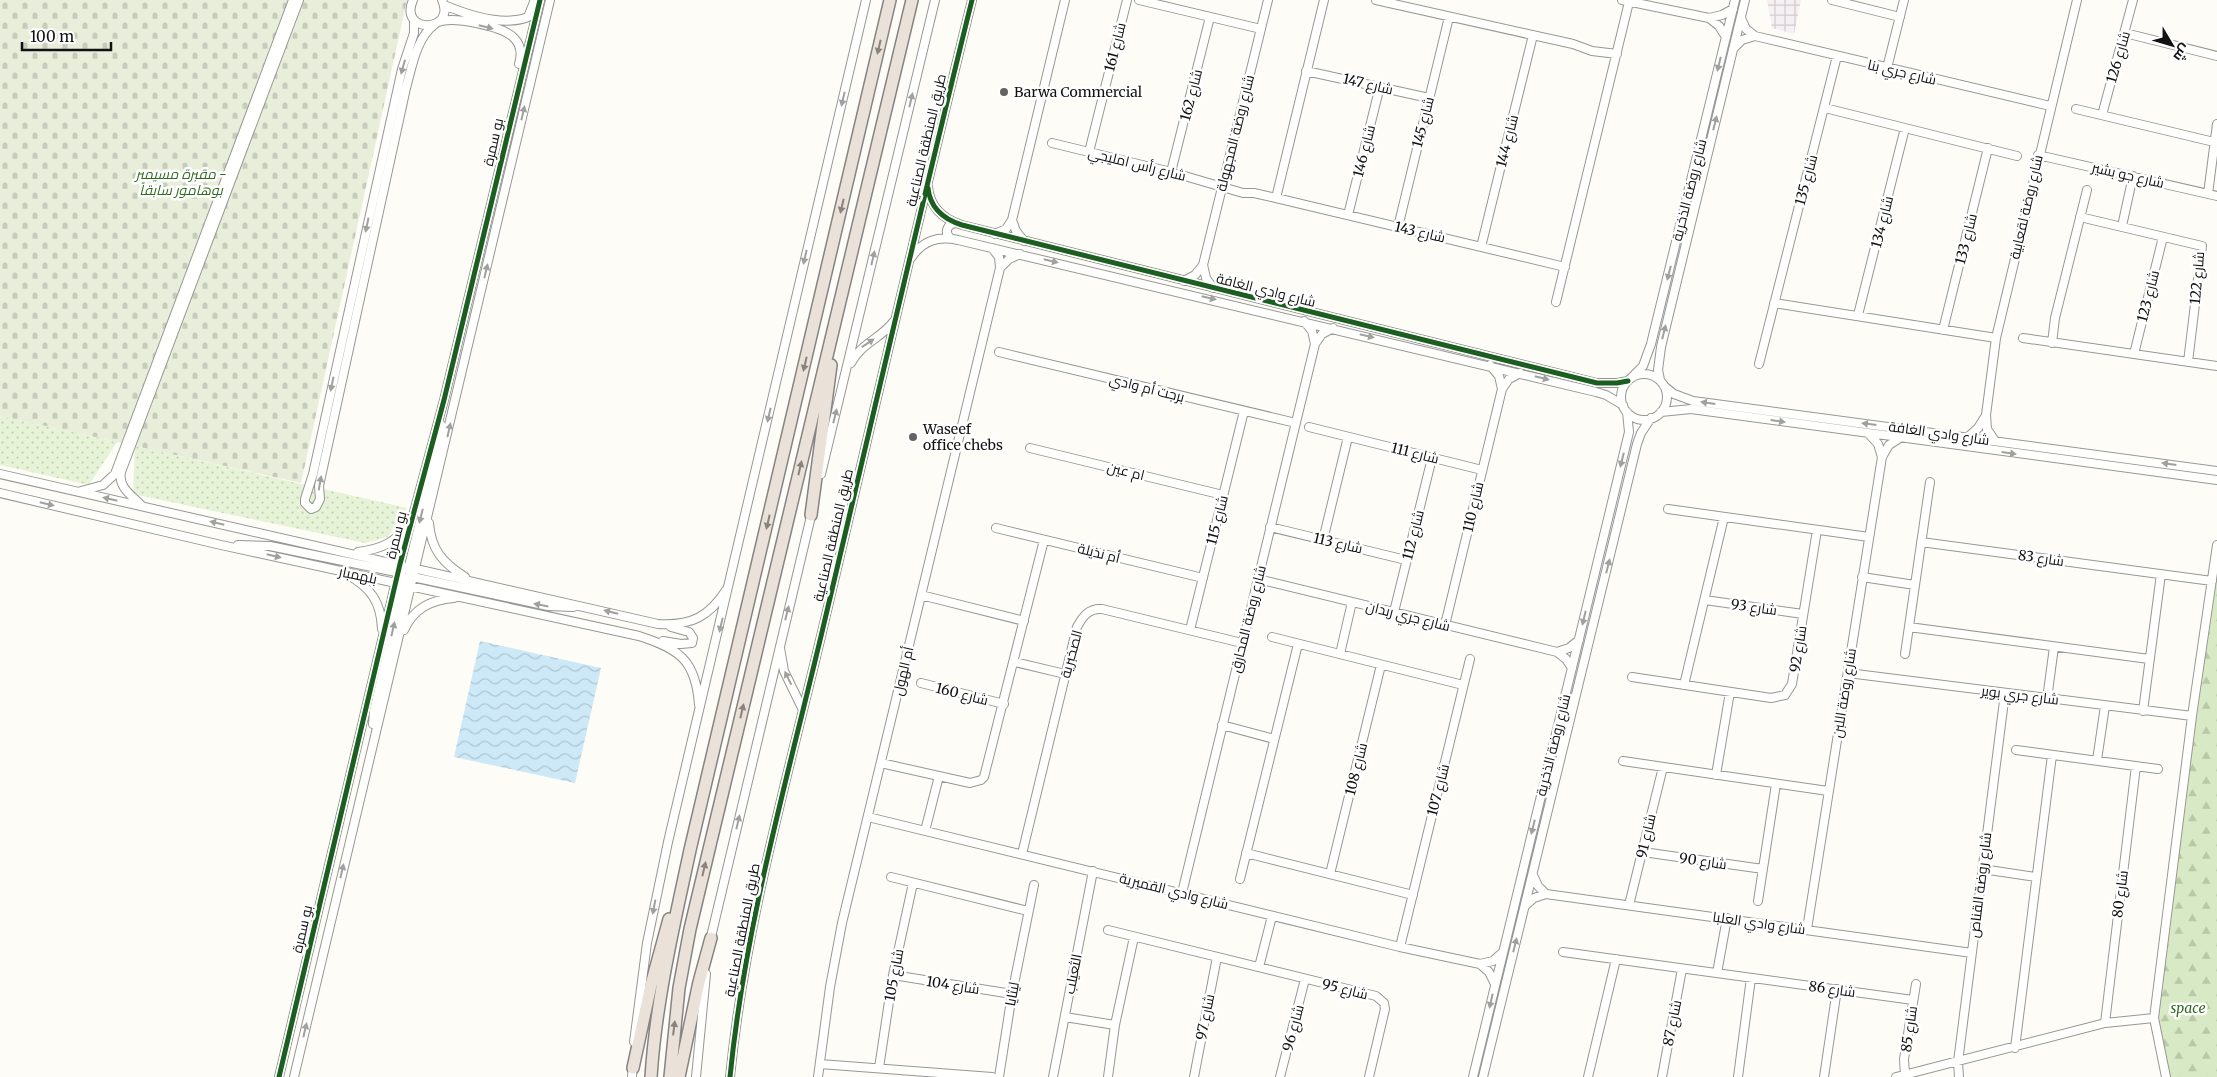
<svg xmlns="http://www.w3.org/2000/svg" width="2217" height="1077" font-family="Merriweather,Cairo,serif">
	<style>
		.industrial { fill: url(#industrial-grid) }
		.forest { fill: url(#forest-firs) }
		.cemetery { fill: url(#cemetery-stones) }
		.park { fill: url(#park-dots) }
		.water { fill: url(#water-waves) }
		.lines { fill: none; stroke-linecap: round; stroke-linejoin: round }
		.minor-casing { stroke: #979795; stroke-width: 10 }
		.highway-casing { stroke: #858482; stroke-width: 14 }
		.minor { stroke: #fffffe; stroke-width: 8 }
		.highway { stroke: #eae1d8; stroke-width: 11 }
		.cycleway-casing { stroke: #fff; stroke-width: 8 }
		.cycleway { stroke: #1b5e20; stroke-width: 5 }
		.oneway { fill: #a0a09f }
		.oneway2 { fill: #88837e }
		.poi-dot { fill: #646362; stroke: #fff; stroke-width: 2 }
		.labels { text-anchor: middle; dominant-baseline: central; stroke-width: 5; stroke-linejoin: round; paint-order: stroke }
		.street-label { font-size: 14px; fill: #111; stroke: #fff }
		.poi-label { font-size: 14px; fill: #111; stroke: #fff; text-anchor: start }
		.park-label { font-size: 14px; font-style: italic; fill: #2f6b1f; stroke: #fff }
	</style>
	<defs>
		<pattern id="industrial-grid" width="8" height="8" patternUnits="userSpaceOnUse" patternTransform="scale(1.25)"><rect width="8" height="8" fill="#f5f0f3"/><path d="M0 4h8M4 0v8" fill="none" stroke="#d1cdcf"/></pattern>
		<pattern id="forest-firs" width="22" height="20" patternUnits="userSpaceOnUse" patternTransform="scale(1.25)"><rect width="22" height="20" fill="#d8eac5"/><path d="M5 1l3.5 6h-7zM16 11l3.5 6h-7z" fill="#b8c8a8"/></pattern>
		<pattern id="cemetery-stones" width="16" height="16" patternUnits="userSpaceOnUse" patternTransform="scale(1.25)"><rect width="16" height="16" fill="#e9eedb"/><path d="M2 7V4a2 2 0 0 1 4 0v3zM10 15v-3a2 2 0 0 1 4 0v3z" fill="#c7cbbb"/></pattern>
		<pattern id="park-dots" width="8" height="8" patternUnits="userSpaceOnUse" patternTransform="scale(1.25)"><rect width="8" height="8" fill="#e7f3d7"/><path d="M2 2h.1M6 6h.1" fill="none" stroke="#c5cfb8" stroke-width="1.8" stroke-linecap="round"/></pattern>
		<pattern id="water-waves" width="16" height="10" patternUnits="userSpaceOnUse" patternTransform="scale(1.25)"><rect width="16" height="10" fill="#cde8f7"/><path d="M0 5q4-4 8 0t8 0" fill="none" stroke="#afc6d3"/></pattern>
	</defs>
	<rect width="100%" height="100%" fill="#fdfcf7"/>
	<path class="industrial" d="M1767,0H1801L1794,34L1772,28Z"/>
	<path class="forest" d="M2217,556V1077H2169L2157,1014L2202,656Z"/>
	<path class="cemetery" d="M0,0H407L301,483L0,416Z"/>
	<path class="park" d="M0,416L117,442L89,485L0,465Z
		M135,446L407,508L388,537L365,543L133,494Z"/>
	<path class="water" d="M480,641L601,668L575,783L454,757Z"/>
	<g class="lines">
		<defs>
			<path id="minor" d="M413,0C398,34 457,33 442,0
				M1139,0L1261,29
				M1376,0L1573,44L1592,51L1617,54
				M1622,0L1709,18L1722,15L1733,9
				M1832,0L1900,17
				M444,5C468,15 503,27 528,17L534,2
				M1709,18L1719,26L1726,37
				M1741,18L1746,29L1755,36
				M414,20V33L402,69L313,474L305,499V503L311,509L316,507L320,499L319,486L406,88C412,67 416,38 435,24
				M438,22C453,16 503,26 514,38C521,45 522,54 519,64
				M2125,33L2217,56
				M1734,48L1742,40L1755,36L2050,106
				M1887,68L1904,0
				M1306,71L1429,98
				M1825,108L2017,156
				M2076,109L2214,142
				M2102,115L2133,0
				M1052,143L1171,172L1243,193H1254L1276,198L1565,267
				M1089,152L1127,0
				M2038,155L2217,196
				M1171,172L1210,17
				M928,187C930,208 943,219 962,225L1597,383H1617L1628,381
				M2208,194L2217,124
				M1276,198L1324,0
				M1348,215L1380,86
				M2080,217L2202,246L2188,362
				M1012,220L1016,231L1024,241
				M2122,226L2133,176
				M1398,227L1449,17
				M995,234L1006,229L1012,220L1065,0
				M950,238C944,232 947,224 956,223
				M1481,247L1533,35
				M911,258C923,240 938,236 958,240L1596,392L1606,395L1623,405
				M1203,265L1206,278L1213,288
				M1000,268L1009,259L1020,254
				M1184,281L1195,275L1203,265L1268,0
				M1556,302L1629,2
				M1774,303L1996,338
				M1858,315L1905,128
				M1943,330L1988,148
				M2023,338L2217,366
				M2052,343L2055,318L2087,190
				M1315,344L1322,334L1333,328
				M999,352L1296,423
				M2134,354L2163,237
				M851,363C861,343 882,338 894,321
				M1759,364L1837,56
				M1490,365L1499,376L1502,389
				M1621 397a23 23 0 1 1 46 0a23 23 0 1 1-46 0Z
				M1633,376L1643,366L1651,344L1735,0
				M1660,380L1658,370L1661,347L1745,0
				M1664,386L1674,394L1693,401L2217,471
				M1661,412L1691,409L2217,480
				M1309,427L1482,470
				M1869,434L1878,444L1882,457
				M1968,437L1978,428L1985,417
				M1995,441L1987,429L1986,415L1996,338L2077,0
				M1030,448L1223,495
				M0,474L658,624C691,626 709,617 727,589
				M821,474L935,0
				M81,491L103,485L115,474L293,0
				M0,493L221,545L639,636C679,649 696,660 699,705
				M141,505C131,495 118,487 121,472L299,0
				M1668,509L1869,537
				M429,523C431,550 443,563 465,577
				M1270,527L1406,560
				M996,528L1203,578
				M1323,540L1348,437
				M1921,542L2212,581
				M238,545L270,546L401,573
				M358,552C381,549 396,543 408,523
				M408,570L439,445L441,425
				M348,575C371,588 381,602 382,629
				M1862,577L1915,585
				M1258,579L1557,652L1566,659L1572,668
				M396,582L401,578L413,577L548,606L573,607
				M921,595L1024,621
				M1705,600L1803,614
				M1394,612L1432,458
				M1445,625L1502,389L1509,379L1520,373
				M1909,627L2149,659
				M404,630C414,608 431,600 454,598
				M1190,630L1244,411
				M1272,637L1463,685
				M663,641L681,644L692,643L693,638L689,632L671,627
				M780,648L784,671L803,710
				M1557,652L1569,648L1579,640
				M1340,654L1352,602
				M1905,654L1930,482
				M1015,662L1065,674
				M1848,673L2192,716
				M1632,677L1771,698L1785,695L1792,684L1817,530
				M921,683L1004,704
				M1684,685L1724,517
				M2047,699L2054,647
				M2143,711L2161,574
				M373,724L374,711L404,581
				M1222,725L1274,739
				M2016,750L2158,769
				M2097,760L2105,706
				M1623,761L1828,791
				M881,763L970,783L981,780L984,777L1044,540
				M1716,775L1730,692
				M868,817L1400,947L1480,964L1493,961L1503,952
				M925,831L939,776
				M1643,852L1763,869
				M1246,853L1413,895
				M1022,854L1077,627C1083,616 1089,608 1102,609L1242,643
				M1982,869L2036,877
				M1330,874L1381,665
				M1533,875L1538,886L1546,894
				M891,877L1028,911
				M1240,879L1298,644
				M1182,893L1315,344L1312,331L1304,321
				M1758,901L1776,784
				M1526,905L1534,898L1546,894L1972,953
				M1629,905L1663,767
				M1807,929L1882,457L1889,445L1900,438
				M1108,930L1376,996L1384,1003L1385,1009L1369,1077
				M710,941L812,512
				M1400,947L1470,659
				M1563,952L1913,1000
				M1480,964L1489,972L1495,984
				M1259,967L1272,916
				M1717,973L1727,918
				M893,975L1012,994
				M1065,1017L1115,1025
				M2105,1023L2136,766
				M634,1042L647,943L668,842L866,0
				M2015,1048L2052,755
				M820,1064L992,1077
				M879,1068L893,975L913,883
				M1905,1075L1904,1059L1916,984
				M279,1077L400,564L444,400L540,0
				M294,1077L550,0
				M632,1077L633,1063
				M696,1077L706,974
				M730,1077C745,925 787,780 822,632C872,421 920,210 972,0
				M818,1077L830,987L842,923L1000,268L999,257L992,248
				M999,1077L1012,994L1034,885
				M1053,1077L1093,871
				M1108,1077L1115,1025L1134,937
				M1194,1077L1217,957
				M1280,1077L1305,979
				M1473,1077L1629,432L1627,412
				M1483,1077L1637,444L1641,433L1651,418
				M1588,1077L1616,959
				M1662,1077L1682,969
				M1738,1077L1751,978
				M1824,1077L1837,989
				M1896,1077L2105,1023L2154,1018
				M1959,1077L1958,1062L2005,693
				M2166,1077L2154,1018L2192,716L2217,545"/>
			<path id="highway" d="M811,515L831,365
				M633,1068L651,985L669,919
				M651,1077C656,1000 674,925 690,850L890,0
				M670,1077L679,988L690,929L912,0
				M679,1077L699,982L711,938"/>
		</defs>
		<use href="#minor" class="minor-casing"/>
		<use href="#highway" class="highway-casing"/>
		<use href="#minor" class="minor"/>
		<use href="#highway" class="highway"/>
		<defs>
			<path id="cycleway" d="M928,188C930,208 943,219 962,225L1597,383H1617L1628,381
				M279,1077L400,564L444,400L540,0
				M730,1077C745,925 787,780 822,632C872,421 920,210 972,0"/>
		</defs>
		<use href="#cycleway" class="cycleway-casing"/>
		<use href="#cycleway" class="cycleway"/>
	</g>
	<defs><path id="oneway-solid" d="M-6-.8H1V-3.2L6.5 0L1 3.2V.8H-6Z" transform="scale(1.25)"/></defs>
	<g class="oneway">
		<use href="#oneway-solid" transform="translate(486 27) rotate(14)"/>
		<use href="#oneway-solid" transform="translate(1719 64) rotate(104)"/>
		<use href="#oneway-solid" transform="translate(403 67) rotate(106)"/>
		<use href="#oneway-solid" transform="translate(843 99) rotate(103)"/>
		<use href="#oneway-solid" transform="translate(911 100) rotate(-77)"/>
		<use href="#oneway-solid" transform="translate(523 113) rotate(-77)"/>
		<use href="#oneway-solid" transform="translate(1715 123) rotate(-76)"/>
		<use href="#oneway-solid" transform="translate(367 225) rotate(102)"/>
		<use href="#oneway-solid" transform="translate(805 257) rotate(103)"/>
		<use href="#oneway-solid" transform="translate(873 258) rotate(-77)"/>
		<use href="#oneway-solid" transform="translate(1051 261) rotate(13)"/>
		<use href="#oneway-solid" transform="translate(486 271) rotate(-77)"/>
		<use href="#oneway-solid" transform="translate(1669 273) rotate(104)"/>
		<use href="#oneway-solid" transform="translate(1209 298) rotate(13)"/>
		<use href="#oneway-solid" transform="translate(1664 332) rotate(-76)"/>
		<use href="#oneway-solid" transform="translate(1367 336) rotate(13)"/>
		<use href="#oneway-solid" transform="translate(868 343) rotate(-34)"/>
		<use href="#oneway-solid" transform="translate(1542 378) rotate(14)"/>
		<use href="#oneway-solid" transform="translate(332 384) rotate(102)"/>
		<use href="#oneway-solid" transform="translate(1708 403) rotate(-172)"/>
		<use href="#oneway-solid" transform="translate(769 415) rotate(103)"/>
		<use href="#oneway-solid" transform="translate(835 416) rotate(-76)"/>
		<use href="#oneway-solid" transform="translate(1778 421) rotate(8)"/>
		<use href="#oneway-solid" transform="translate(1869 424) rotate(-173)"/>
		<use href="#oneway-solid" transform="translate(449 430) rotate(-77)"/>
		<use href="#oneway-solid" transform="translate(2009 453) rotate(8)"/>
		<use href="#oneway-solid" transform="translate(1622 460) rotate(104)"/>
		<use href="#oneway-solid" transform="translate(2169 464) rotate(-172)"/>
		<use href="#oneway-solid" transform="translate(320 483) rotate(-80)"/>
		<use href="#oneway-solid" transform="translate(110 499) rotate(-167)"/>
		<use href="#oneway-solid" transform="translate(47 504) rotate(13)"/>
		<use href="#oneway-solid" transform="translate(421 516) rotate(104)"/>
		<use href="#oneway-solid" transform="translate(217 523) rotate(-167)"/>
		<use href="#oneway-solid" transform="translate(274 556) rotate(13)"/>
		<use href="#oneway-solid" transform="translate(1608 566) rotate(-76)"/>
		<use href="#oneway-solid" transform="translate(541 605) rotate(-169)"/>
		<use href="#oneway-solid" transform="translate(611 612) rotate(-166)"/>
		<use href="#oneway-solid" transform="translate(787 613) rotate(-76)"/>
		<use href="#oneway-solid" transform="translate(1584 618) rotate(103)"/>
		<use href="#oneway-solid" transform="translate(721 625) rotate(103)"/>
		<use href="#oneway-solid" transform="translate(393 629) rotate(-77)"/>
		<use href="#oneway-solid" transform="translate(788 678) rotate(-116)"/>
		<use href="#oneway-solid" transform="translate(738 822) rotate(-77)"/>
		<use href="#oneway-solid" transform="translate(1533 827) rotate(104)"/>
		<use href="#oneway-solid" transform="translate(342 871) rotate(-77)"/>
		<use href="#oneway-solid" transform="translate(654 907) rotate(101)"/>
		<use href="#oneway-solid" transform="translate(1515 945) rotate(-76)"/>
		<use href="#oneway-solid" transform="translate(1491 1001) rotate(103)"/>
		<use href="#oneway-solid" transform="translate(305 1030) rotate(-77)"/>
	</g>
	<g class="oneway2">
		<use href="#oneway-solid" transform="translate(879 47) rotate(103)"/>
		<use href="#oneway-solid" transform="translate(842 206) rotate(103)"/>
		<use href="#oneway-solid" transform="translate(805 364) rotate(103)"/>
		<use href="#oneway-solid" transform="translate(800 468) rotate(-77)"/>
		<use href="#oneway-solid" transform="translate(768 522) rotate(103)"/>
		<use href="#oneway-solid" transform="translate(742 711) rotate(-77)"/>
		<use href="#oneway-solid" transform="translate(704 869) rotate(-77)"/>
		<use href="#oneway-solid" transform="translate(674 1028) rotate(-83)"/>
	</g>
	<g class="poi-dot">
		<circle cx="1004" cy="92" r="5"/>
		<circle cx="913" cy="437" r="5"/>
	</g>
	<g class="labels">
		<g class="street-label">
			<text transform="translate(1115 47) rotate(-76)">شارع 161</text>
			<text transform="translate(2118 57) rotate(-74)">شارع 126</text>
			<text transform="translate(1902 72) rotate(13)">شارع جري بنا</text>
			<text transform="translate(1368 84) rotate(13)">شارع 147</text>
			<text transform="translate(1191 95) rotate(-76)">شارع 162</text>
			<text transform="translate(1423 122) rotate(-76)">شارع 145</text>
			<text transform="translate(1235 133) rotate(-76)">شارع روضة المجهولة</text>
			<text transform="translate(926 140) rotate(-77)">طريق المنطقة الصناعية</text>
			<text transform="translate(1507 141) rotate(-76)">شارع 144</text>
			<text transform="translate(493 142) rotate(-77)">بو سمرة</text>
			<text transform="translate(1364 151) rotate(-76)">شارع 146</text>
			<text transform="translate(1137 164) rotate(14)">شارع رأس امليجي</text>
			<text transform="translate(2128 175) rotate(13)">شارع جو بشير</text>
			<text transform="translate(1806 180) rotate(-75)">شارع 135</text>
			<text transform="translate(1689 190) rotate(-76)">شارع روضة الذخرية</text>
			<text transform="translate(2026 207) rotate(-77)">شارع روضة لقعابية</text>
			<text transform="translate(1882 222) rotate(-76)">شارع 134</text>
			<text transform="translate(1420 232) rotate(13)">شارع 143</text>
			<text transform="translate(1966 239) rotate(-76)">شارع 133</text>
			<text transform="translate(2197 278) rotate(-85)">شارع 122</text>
			<text transform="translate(1266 290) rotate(14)">شارع وادي الغافة</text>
			<text transform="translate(2148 296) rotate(-76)">شارع 123</text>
			<text transform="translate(1147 388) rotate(14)">برجت أم وادي</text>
			<text transform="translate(1939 433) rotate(8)">شارع وادي الغافة</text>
			<text transform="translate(1415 453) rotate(14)">شارع 111</text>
			<text transform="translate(1126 471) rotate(14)">ام عين</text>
			<text transform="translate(1473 507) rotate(-77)">شارع 110</text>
			<text transform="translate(1217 520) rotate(-76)">شارع 115</text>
			<text transform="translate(396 535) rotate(-76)">بو سمرة</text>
			<text transform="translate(833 535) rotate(-77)">طريق المنطقة الصناعية</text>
			<text transform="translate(1413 535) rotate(-76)">شارع 112</text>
			<text transform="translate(1338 543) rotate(13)">شارع 113</text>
			<text transform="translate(1099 553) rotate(14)">أم نذيلة</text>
			<text transform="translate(2041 558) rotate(8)">شارع 83</text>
			<text transform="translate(358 575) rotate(12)">بلهمبار</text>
			<text transform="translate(1754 607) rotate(8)">شارع 93</text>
			<text transform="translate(1408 616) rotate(14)">شارع جري ربدان</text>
			<text transform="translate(1248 619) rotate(-76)">شارع روضة المحارق</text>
			<text transform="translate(1798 649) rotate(-81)">شارع 92</text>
			<text transform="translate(1071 654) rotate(-75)">الصخبرية</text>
			<text transform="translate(903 671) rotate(-77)">أم الهول</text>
			<text transform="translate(1844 693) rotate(-81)">شارع روضة اللبن</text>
			<text transform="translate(962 694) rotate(14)">شارع 160</text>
			<text transform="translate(2020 695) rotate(7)">شارع جري بوير</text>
			<text transform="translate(1553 745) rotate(-76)">شارع روضة الذخرية</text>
			<text transform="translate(1356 769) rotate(-76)">شارع 108</text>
			<text transform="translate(1438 790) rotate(-76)">شارع 107</text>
			<text transform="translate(1646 836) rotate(-77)">شارع 91</text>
			<text transform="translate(1703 861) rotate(8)">شارع 90</text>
			<text transform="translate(1980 885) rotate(-83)">شارع روضة القناص</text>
			<text transform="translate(1174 891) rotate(14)">شارع وادي القميرية</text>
			<text transform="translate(2120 894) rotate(-83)">شارع 80</text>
			<text transform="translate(1759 923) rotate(8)">شارع وادي العلبا</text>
			<text transform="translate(302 929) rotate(-77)">بو سمرة</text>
			<text transform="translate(742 930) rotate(-79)">طريق المنطقة الصناعية</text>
			<text transform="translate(1073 974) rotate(-79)">الثعيلب</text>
			<text transform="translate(894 975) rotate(-80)">شارع 105</text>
			<text transform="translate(953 985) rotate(9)">شارع 104</text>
			<text transform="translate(1345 989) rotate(14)">شارع 95</text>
			<text transform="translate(1832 989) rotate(8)">شارع 86</text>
			<text transform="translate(1012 994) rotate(-80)">ليثايا</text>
			<text transform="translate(1205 1017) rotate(-79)">شارع 97</text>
			<text transform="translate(1672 1023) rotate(-79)">شارع 87</text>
			<text transform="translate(1293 1028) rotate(-75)">شارع 96</text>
			<text transform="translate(1909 1029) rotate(-82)">شارع 85</text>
		</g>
		<g class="poi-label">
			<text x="1014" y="92">Barwa Commercial</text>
			<text x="923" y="429">Waseef<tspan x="923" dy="16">office chebs</tspan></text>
		</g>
		<g class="park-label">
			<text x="181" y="174">مقبرة مسيمير -<tspan x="181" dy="16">بوهامور سابقاً</tspan></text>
			<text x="2188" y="1008">space</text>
		</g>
	</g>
	<g transform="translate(2172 45) rotate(128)" stroke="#ffffff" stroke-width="4" paint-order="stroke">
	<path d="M0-4L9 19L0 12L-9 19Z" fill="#111111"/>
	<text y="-8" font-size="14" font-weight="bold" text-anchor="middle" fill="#111111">ش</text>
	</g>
	<path d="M22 42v8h89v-8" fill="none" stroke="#111111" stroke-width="2.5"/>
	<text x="30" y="42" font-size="15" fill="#111111" stroke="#ffffff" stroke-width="4" paint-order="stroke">100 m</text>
</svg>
